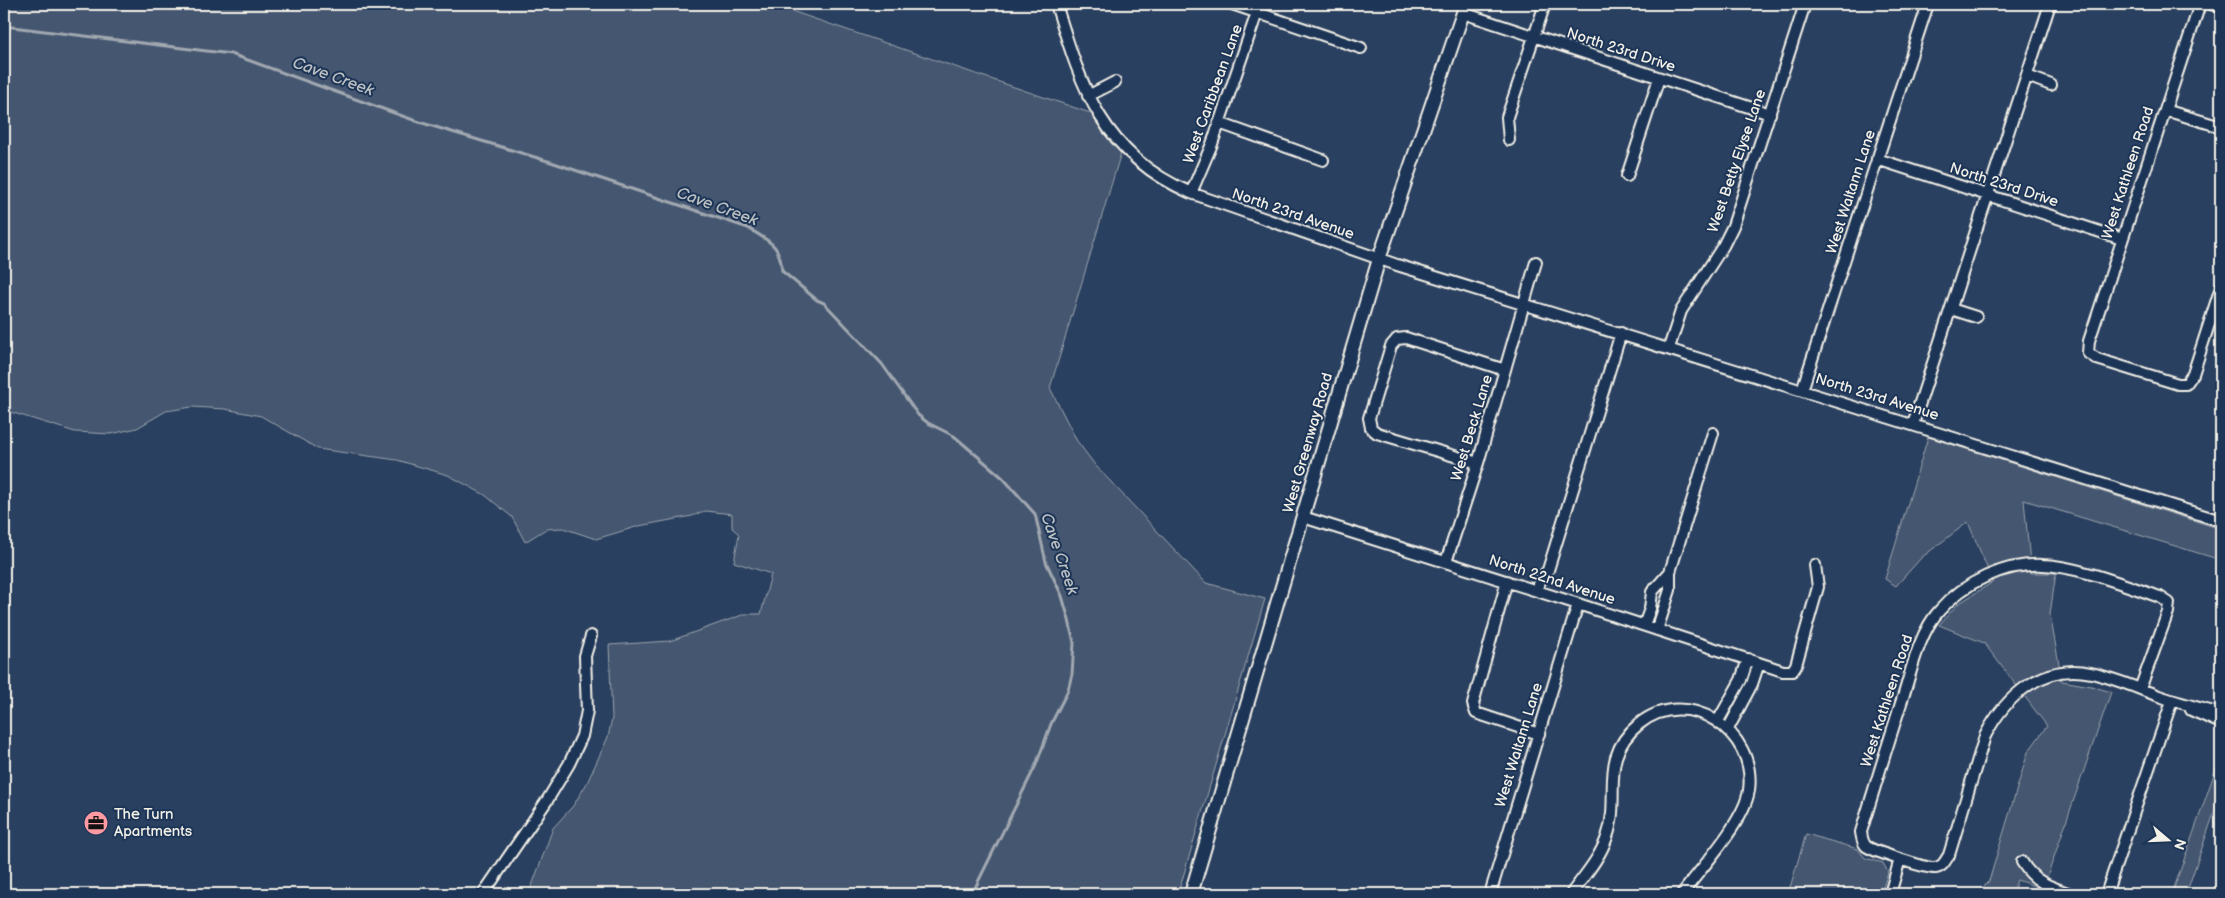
<svg xmlns="http://www.w3.org/2000/svg" width="2225" height="898" font-family="'Balsamiq Sans',sans-serif">
	<style>
		.green { fill: #445771; stroke: #9ca4ac }
		.lines { fill: none; stroke-linecap: round; stroke-linejoin: round }
		.stream { stroke: #a1a8b0; stroke-width: 3 }
		.minor-casing { stroke: #f4f1e8; stroke-width: 14 }
		.major-casing { stroke: #f4f1e8; stroke-width: 16 }
		.minor { stroke: #1d3557; stroke-width: 10 }
		.major { stroke: #1d3557; stroke-width: 12 }
		.labels { text-anchor: middle; dominant-baseline: central; stroke-width: 4; stroke-linejoin: round; paint-order: stroke }
		.street-label { font-size: 15px; fill: #f4f1e8; stroke: #1d3557 }
		.poi-label { font-size: 15px; fill: #f4f1e8; stroke: #1d3557; text-anchor: start }
		.water-label { font-size: 16px; font-style: italic; fill: #bdc1c2; stroke: #1d3557 }
	</style>
	<rect width="100%" height="100%" fill="#2a4060"/>
	<filter id="ink" filterUnits="userSpaceOnUse"><feTurbulence type="fractalNoise" baseFrequency=".02" numOctaves="2"/><feDisplacementMap in="SourceGraphic" scale="10" xChannelSelector="R" yChannelSelector="G"/><feConvolveMatrix kernelMatrix="1 2 1 2 8 2 1 2 1" color-interpolation-filters="sRGB"/></filter>
	<g filter="url(#ink)">
		<path class="green" d="M4,4H771L1099,116L1123,146L1050,388L1077,441L1095,465L1206,583L1265,599L1178,894H529L553,828L573,806L587,783L608,737L612,718L609,645L670,641L745,614H761L771,574L734,562L739,534L732,528V514L706,511L692,516L639,526L596,539L563,528L546,529L525,542L512,517L485,495L448,475L397,460L318,449L261,416L225,409L192,407L166,411L137,428L111,434L75,432L4,410Z
			M1928,437L2221,529V560L2024,500L2031,573H2056L2050,614L2062,681L2091,686L2111,692L2043,889L2017,880L2012,894H1976L1989,881L2028,752L2047,726L1984,643L1939,625L1958,604L1993,582L1968,522L1921,558L1896,586L1885,579Z
			M2221,754V793L2186,894H2172Z
			M1806,834L1858,849L1865,858L1883,863L1888,872L1881,894H1788Z"/>
		<g class="lines">
			<path class="stream" d="M4,26L231,54L419,122L551,162L748,228C770,242 780,244 782,271L817,300L824,303L882,364L918,415L928,423L954,436L1003,478L1035,514L1046,562L1062,596L1069,620L1074,643L1072,674L1068,690L1051,724L1036,765L972,894"/>
			<defs>
				<path id="minor" d="M1056,4C1082,89 1102,154 1191,193L1397,265L2221,521
					M1232,4L1361,48
					M2200,4L2089,341L2088,353L2097,359L2178,384H2186L2193,374L2221,287
					M2211,4L2221,7
					M1463,13L1770,114
					M2027,76L2051,85
					M1088,96L1115,82
					M2165,110L2221,127
					M1219,123L1323,160
					M1509,140L1507,117L1545,4
					M1877,159L2122,239
					M1627,176L1659,78
					M1191,193L1212,144L1260,4
					M1951,309L1976,317
					M1669,348L1681,311L1723,246L1733,226L1805,4
					M1802,390L1928,4
					M1913,424L2050,4
					M1478,463L1377,433L1371,428L1369,418L1391,346L1397,339L1406,338L1505,370
					M1303,517L1578,604L1783,671H1792L1796,665L1818,587L1815,565
					M1446,562L1478,463L1536,262
					M1507,581L1473,704L1476,713L1539,734
					M1537,591L1541,578L1548,570L1621,333
					M1644,625L1650,609L1652,592L1670,572
					M1657,630L1670,590V572L1713,433
					M2140,689L2168,612L2169,603L2160,597C2127,586 2077,566 2043,565C2005,563 1964,582 1939,611C1920,632 1912,668 1904,694C1889,740 1875,786 1861,832C1862,838 1862,842 1866,846C1872,851 1928,869 1935,868C1943,867 1945,861 1949,855L1985,736C2005,697 2043,662 2091,673C2114,678 2137,688 2159,696C2179,703 2200,708 2221,714
					M2191,710L2221,723
					M1718,721L1741,680L1748,659
					M1728,729L1752,684L1759,663
					M2022,862C2034,882 2050,887 2071,894
					M483,894L548,799L569,764L582,736L587,711L585,656L591,636
					M1490,894L1578,604
					M1571,894C1584,876 1600,858 1607,837C1622,795 1597,759 1639,724C1687,685 1757,731 1749,790C1745,821 1701,868 1682,894
					M1890,894L1900,859
					M2106,894L2172,701"/>
				<path id="major" d="M1191,894L1379,259L1466,4"/>
			</defs>
			<use href="#minor" class="minor-casing"/>
			<use href="#major" class="major-casing"/>
			<use href="#minor" class="minor"/>
			<use href="#major" class="major"/>
		</g>
	</g>
	<defs>
		<symbol id="office-disc" viewBox="-11 -11 22 22"><circle r="9.5" fill="#ff9aa2" stroke="#1d3557"/><path d="M-6-3h4V-5.5h4V-3h4V5H-6ZM-1-4.5V-3h2v-1.5ZM-6 0V1H6V0Z" fill="#111"/></symbol>
	</defs>
	<g fill-rule="evenodd">
		<use href="#office-disc" x="82" y="809" width="28" height="28"/>
	</g>
	<g class="labels">
		<g class="street-label">
			<text transform="translate(1621 50) rotate(18)">North 23rd Drive</text>
			<text transform="translate(1213 94) rotate(-70)">West Caribbean Lane</text>
			<text transform="translate(1737 161) rotate(-71)">West Betty Elyse Lane</text>
			<text transform="translate(2128 173) rotate(-72)">West Kathleen Road</text>
			<text transform="translate(2004 185) rotate(18)">North 23rd Drive</text>
			<text transform="translate(1851 192) rotate(-72)">West Waltann Lane</text>
			<text transform="translate(1293 214) rotate(19)">North 23rd Avenue</text>
			<text transform="translate(1877 397) rotate(17)">North 23rd Avenue</text>
			<text transform="translate(1472 428) rotate(-73)">West Beck Lane</text>
			<text transform="translate(1308 443) rotate(-74)">West Greenway Road</text>
			<text transform="translate(1552 580) rotate(18)">North 22nd Avenue</text>
			<text transform="translate(1887 701) rotate(-72)">West Kathleen Road</text>
			<text transform="translate(1519 745) rotate(-73)">West Waltann Lane</text>
		</g>
		<g class="poi-label">
			<text x="114" y="814">The Turn<tspan x="114" dy="17">Apartments</tspan></text>
		</g>
		<g class="water-label">
			<text transform="translate(333 77) rotate(20)">Cave Creek</text>
			<text transform="translate(717 207) rotate(20)">Cave Creek</text>
			<text transform="translate(1059 554) rotate(71)">Cave Creek</text>
		</g>
	</g>
	<rect width="2225" height="898" fill="none" stroke="#1d3557" stroke-width="20"/>
	<rect x="10" y="10" width="2205" height="878" fill="none" stroke="#f4f1e8" stroke-width="2" filter="url(#ink)"/>
	<g transform="translate(2168 840) rotate(109)" stroke="#1d3557" stroke-width="4" paint-order="stroke">
	<path d="M0-4L9 19L0 12L-9 19Z" fill="#f4f1e8"/>
	<text y="-8" font-size="14" font-weight="bold" text-anchor="middle" fill="#f4f1e8">N</text>
	</g>
</svg>
